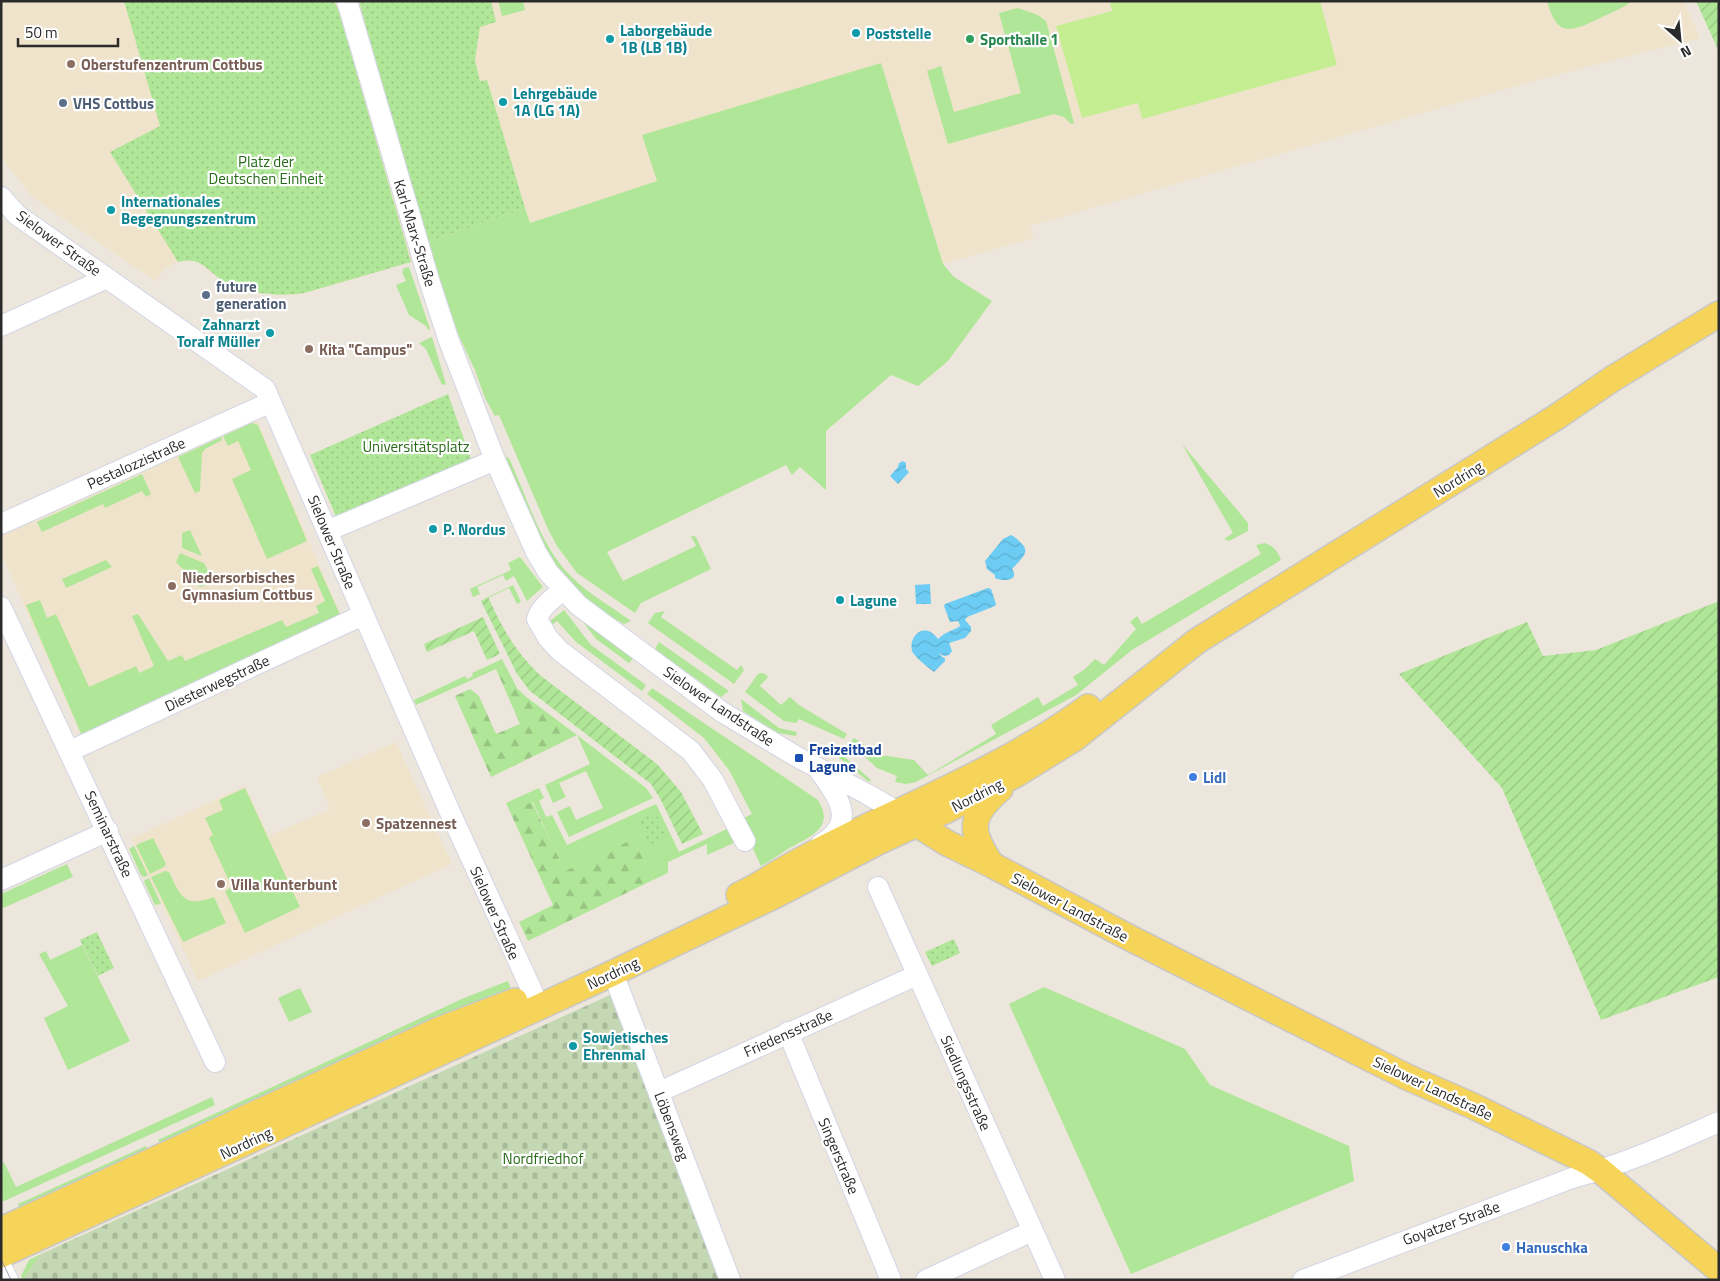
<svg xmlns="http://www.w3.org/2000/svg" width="1720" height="1281" font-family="'Titillium Web',sans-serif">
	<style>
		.education { fill: #efe4cb }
		.grass { fill: #b0e697 }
		.forest { fill: url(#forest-firs) }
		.cemetery { fill: url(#cemetery-stones) }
		.park { fill: url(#park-dots) }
		.garden { fill: url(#garden-furrows) }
		.pitch { fill: #c5ed92 }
		.water { fill: url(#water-waves) }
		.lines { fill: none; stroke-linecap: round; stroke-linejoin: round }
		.minor-casing { stroke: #d2d5e4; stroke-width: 22 }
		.major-casing { stroke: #c8c8c8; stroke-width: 28 }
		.minor { stroke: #fff; stroke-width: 20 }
		.major { stroke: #f6d459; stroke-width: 25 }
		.tram { stroke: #9fa2b6; stroke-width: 1 }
		.culture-dot { fill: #0f9aa8; stroke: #fff; stroke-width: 2 }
		.leisure-dot { fill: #2e9e5b; stroke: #fff; stroke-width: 2 }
		.education-dot { fill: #8d6e63; stroke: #fff; stroke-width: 2 }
		.service-dot { fill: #5c6f8a; stroke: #fff; stroke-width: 2 }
		.transit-dot { fill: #1a4fb4; stroke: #fff; stroke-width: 2 }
		.shop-dot { fill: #3f7fe0; stroke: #fff; stroke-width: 2 }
		.labels { text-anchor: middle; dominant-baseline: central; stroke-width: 4.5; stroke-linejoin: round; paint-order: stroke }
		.culture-label { font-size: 15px; font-weight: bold; fill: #0d838f; stroke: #fff; text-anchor: start }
		.leisure-label { font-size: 15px; font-weight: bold; fill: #27864d; stroke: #fff; text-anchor: start }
		.education-label { font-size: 15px; font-weight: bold; fill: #785e54; stroke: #fff; text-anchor: start }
		.service-label { font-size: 15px; font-weight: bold; fill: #4e5e75; stroke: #fff; text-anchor: start }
		.park-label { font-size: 15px; fill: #276b18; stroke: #fff }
		.street-label { font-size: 15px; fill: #2b2b2b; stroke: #fff }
		.transit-label { font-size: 15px; font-weight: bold; fill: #164399; stroke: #fff; text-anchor: start }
		.shop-label { font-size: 15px; font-weight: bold; fill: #366cbe; stroke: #fff; text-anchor: start }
	</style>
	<defs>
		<pattern id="forest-firs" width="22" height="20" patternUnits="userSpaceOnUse" patternTransform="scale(1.25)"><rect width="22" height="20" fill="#b0e697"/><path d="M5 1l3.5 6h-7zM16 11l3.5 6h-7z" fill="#98c582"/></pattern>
		<pattern id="cemetery-stones" width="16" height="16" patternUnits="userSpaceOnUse" patternTransform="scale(1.25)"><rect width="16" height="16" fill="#c4d8b3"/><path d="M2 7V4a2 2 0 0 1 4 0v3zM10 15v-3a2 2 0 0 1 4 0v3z" fill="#a9ba9a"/></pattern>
		<pattern id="park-dots" width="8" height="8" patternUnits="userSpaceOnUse" patternTransform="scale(1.25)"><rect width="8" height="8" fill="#b0e697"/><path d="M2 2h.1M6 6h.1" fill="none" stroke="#98c582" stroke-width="1.8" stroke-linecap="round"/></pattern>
		<pattern id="garden-furrows" width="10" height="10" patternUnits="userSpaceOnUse" patternTransform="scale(1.25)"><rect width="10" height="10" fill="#b0e697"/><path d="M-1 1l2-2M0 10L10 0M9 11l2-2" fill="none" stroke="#98c582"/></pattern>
		<pattern id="water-waves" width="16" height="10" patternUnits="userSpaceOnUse" patternTransform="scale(1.25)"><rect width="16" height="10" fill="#6cccf3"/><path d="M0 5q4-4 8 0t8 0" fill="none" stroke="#5eafd0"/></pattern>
	</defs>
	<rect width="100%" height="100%" fill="#ede6dc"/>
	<path class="education" d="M1,1H1684L1700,38L1537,80L1030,226L1034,238L943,264L881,63L643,136L658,181L529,223L524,208L427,242L411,262L306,293L292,295H277L237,287L225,282L196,261L186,260L178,262L165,269L155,281L32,197L1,157Z
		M257,420L343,620L82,738L1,553V536Z
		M396,742L452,864L198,981L131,839L245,786L269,836L330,809L317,777Z"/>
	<path class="grass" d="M498,1H523L525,10L502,16Z
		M1547,1H1632C1623,8 1611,13 1600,18C1571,32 1557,38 1547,1Z
		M1018,8L1038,15L1046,21L1074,123L1071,124L1064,117L1054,114L948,144L927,71L941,66L954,112L1021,93L999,13Z
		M881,63L943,264L954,277L992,301L948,361L918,386L891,375L826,431V490L800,467L792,475L786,465L607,552L623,581L696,546L691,536H693L696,537L711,569L641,603L635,613L577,573L557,546L548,529L499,415L495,416L485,398L475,370L458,334L438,277L427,242L525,208L530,223L657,181L642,135Z
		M409,267L430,329L428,330L426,326L409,315L396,285L406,281L402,272L404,268Z
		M432,337L446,384L442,385L426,349L419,343Z
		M252,423L258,425L307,541L267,559L232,479L251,470L238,441L228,446L223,436Z
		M221,437L222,440L205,449L202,453L200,491L195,493L178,457Z
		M1182,444L1248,523V531L1229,541L1224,539L1233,533Z
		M508,457L510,460C526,496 539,539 564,569C582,590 609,605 631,621L624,624L589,605L557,570L544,546L505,458Z
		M142,474L151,494L146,497L142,491L105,508L103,504L42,532L37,522Z
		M190,530L202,556L182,548V533Z
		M1265,543C1275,547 1277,551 1281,560L1132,650L1076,695L916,782L906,784L895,782L897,776L877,768L850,743L854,738L880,755L914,760L928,775L996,734L991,725L1038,697L1043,706L1078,685L1073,677L1085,669L1095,659L1104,665L1136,629L1130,622L1137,616L1142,624L1261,554L1256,545Z
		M180,553L204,563L214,582L200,587L176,562Z
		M520,557L543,587L527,601L514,576L506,581L503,575L477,587L480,594L473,597L470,589L511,570L508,563Z
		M106,560L112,567L66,588L62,579Z
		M318,566L342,619L82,736L26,605L40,600L47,618L56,614L89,687L136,666L139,673L154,666L132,616L138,614L168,661L182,655L185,661L282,620L286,627L319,613L316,606L325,601L311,569Z
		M513,585L521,602L517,604L509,588L488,598V597Z
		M564,610L591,645L646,685L642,691L576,642L557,621L549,627V622Z
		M665,611L661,617L737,670L741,665L744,670L734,684L648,623L655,613Z
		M577,614L634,657L629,663L596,639Z
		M659,642L729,691L721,697L655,649Z
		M502,659L505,665L416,705L414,700L465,676L467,679L473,676L472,673Z
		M761,673L765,674L768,677L760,686L781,705L790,697L799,705L847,734L844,739L799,719L796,723L784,721L745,692L758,674Z
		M652,688L818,800C836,829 808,837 788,849C779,855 770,861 761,866L749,840L742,819L752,814L729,770L704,738L647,694Z
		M741,699L779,728L797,732L796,736L778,733L743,711Z
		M577,735L646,788L653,798L569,837L557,812L570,806L576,820L603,808L586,771L559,783L566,797L553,803L545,785L590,764Z
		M839,752L871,780L869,782L837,756Z
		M245,788L300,907L245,933L225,891L232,887L209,838L213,835L205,818L223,810L219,800Z
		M539,788L544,798L539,801L546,817L552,815L567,845L656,804L679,852L731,827L738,841L707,855V844L668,862V873L653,880L634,840L565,872L533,802L510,812L506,803Z
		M153,838L166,864L164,867L150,874L136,845Z
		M134,846L148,875L144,877L141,875L129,849Z
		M67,864L73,877L1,909V894Z
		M165,871L169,872C181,897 184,908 214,897L226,923L183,942L151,877Z
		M149,878L161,904L155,905L144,882L145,880Z
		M82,945L130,1041L68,1070L44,1018L68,1006L39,954L46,951L50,960Z
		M508,981L512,991L162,1147L158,1140L464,998Z
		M1044,987L1185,1049L1210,1085L1349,1146L1354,1181L1131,1274L1009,1004Z
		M300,988L312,1012L289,1022L278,998Z
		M212,1097L215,1105L4,1201H1V1164L4,1162L16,1187Z
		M146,1146L149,1153L20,1212L18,1204Z
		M41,1254L24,1278L25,1280H23L21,1276L29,1260Z"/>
	<path class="forest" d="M505,665L517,688L525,696L577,735L491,777L455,696L470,689L479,696L496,734L520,724L496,669Z
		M532,802L565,871L634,839L653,880L528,941L519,922L553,905L510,812Z"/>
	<path class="cemetery" d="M610,995L719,1280H25L24,1278L41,1254Z"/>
	<path class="park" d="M124,1H334L339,12L411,262L304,293C279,297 248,294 226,282C208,273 202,255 178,262L110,152L160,126Z
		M359,1H491L496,22L480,27L475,60L480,81L487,80L525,208L427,242Z
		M448,394L471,459L337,519L310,455Z
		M656,813L667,837L650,845L639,821Z
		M97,932L114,968L98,976L80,940Z
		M954,939L960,953L932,966L925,952Z"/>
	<path class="garden" d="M1696,1H1719V52Z
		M488,597C504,631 514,650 541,676L657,764L681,792L703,834L682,844L661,800L651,784L530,691L517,674L481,601Z
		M1719,601V977L1601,1020L1502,788L1399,674L1527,622L1543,656L1596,650Z
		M483,617L500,654L487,660L474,631L427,652L424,644Z"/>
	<path class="pitch" d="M1110,1H1320L1337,65L1142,119L1138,103L1082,118L1056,26L1112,11Z"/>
	<path class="water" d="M903,461L906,463V469L909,472L898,484L890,476L898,467L899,463Z
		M1011,535C1015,537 1017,539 1021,543C1032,552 1019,561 1012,569C1020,581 1003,582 995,578V575L987,569L985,561L1003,539Z
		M930,584L931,604H916L915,585Z
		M988,588L991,589L996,604L995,606L967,617L965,620L971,627V631L965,638L949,643L952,651L949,655L944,656L939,653L942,657L945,658V661L934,672C928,667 918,660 913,653C908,643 916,628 928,631C932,632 936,636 938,639L944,634L959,627L960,625L958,621L950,622L944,606L945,604Z"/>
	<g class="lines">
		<defs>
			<path id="minor" d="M347,1L429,280L449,341L495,460L536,552L548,572L578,605L722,712L799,758L867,794L898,812
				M1,197L17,215L265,389L449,810L533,993
				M1,326L107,278
				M1,524L271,402
				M327,531L495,460
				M563,590C553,599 541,606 537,619L548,638L560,651L691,751L713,780L745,841
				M1,607L215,1062
				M70,751L363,615
				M819,770C837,796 859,822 821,844
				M1,880L108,831
				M878,887L1055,1280
				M613,973L730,1280
				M788,1032L891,1280
				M659,1092L917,975
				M1,1266L8,1280
				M926,1280L1032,1231
				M1303,1280L1572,1178C1623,1165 1671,1143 1719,1122"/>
			<path id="major" d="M905,817L947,843L992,865L1130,938L1407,1077L1473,1106L1588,1162L1601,1171L1719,1270
				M992,865C969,831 968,817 1000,789
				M739,895C753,889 765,881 778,873C806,856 837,842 866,827C942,791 1020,757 1088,707
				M1,1230L436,1031L515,1001
				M1,1255L613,973L776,895L876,843L947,810L1015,775L1075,738L1197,641L1558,416L1612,379L1719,314"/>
		</defs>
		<use href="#minor" class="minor-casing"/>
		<use href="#major" class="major-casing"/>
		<use href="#minor" class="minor"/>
		<use href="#major" class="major"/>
		<path class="tram" d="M1,1259L11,1280"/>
	</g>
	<g class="culture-dot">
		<circle cx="856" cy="33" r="5"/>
		<circle cx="610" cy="39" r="5"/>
		<circle cx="503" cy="102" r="5"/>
		<circle cx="111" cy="210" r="5"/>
		<circle cx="270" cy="333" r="5"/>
		<circle cx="433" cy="529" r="5"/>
		<circle cx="840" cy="600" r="5"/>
		<circle cx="573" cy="1046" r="5"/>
	</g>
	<circle class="leisure-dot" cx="970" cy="39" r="5"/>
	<g class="education-dot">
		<circle cx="71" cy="64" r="5"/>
		<circle cx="309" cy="349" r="5"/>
		<circle cx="172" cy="586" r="5"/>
		<circle cx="366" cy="823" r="5"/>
		<circle cx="221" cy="884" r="5"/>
	</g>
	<g class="service-dot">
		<circle cx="63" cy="103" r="5"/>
		<circle cx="206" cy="295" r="5"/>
	</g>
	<rect class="transit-dot" x="794" y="753" width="10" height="10" rx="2.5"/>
	<g class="shop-dot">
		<circle cx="1193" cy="777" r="5"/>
		<circle cx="1506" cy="1247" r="5"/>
	</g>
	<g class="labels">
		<g class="culture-label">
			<text x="620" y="30">Laborgebäude<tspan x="620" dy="17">1B (LB 1B)</tspan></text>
			<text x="866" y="33">Poststelle</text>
			<text x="513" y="93">Lehrgebäude<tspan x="513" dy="17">1A (LG 1A)</tspan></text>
			<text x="121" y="201">Internationales<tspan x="121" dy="17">Begegnungszentrum</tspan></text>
			<text x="260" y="324" text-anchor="end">Zahnarzt<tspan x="260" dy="17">Toralf Müller</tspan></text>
			<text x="443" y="529">P. Nordus</text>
			<text x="850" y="600">Lagune</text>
			<text x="583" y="1037">Sowjetisches<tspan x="583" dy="17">Ehrenmal</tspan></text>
		</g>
		<g class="leisure-label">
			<text x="980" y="39">Sporthalle 1</text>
		</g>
		<g class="education-label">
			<text x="81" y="64">Oberstufenzentrum Cottbus</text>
			<text x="319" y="349">Kita "Campus"</text>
			<text x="182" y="577">Niedersorbisches<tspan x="182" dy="17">Gymnasium Cottbus</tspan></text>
			<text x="376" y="823">Spatzennest</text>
			<text x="231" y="884">Villa Kunterbunt</text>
		</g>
		<g class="service-label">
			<text x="73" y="103">VHS Cottbus</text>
			<text x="216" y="286">future<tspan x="216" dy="17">generation</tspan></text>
		</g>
		<g class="park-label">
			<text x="266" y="161">Platz der<tspan x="266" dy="17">Deutschen Einheit</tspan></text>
			<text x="416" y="446">Universitätsplatz</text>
			<text x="543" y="1158">Nordfriedhof</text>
		</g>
		<g class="street-label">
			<text transform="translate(415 233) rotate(73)">Karl-Marx-Straße</text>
			<text transform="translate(59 243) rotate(36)">Sielower Straße</text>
			<text transform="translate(136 463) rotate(-24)">Pestalozzistraße</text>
			<text transform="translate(1458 479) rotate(-32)">Nordring</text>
			<text transform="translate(332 542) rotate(67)">Sielower Straße</text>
			<text transform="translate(217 683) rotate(-25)">Diesterwegstraße</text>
			<text transform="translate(719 706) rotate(34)">Sielower Landstraße</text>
			<text transform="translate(977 795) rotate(-27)">Nordring</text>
			<text transform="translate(109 834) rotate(65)">Seminarstraße</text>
			<text transform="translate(1070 907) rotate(28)">Sielower Landstraße</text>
			<text transform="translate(495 913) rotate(66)">Sielower Straße</text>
			<text transform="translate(613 973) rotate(-25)">Nordring</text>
			<text transform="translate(788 1033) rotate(-24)">Friedensstraße</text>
			<text transform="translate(966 1083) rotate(66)">Siedlungsstraße</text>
			<text transform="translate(1433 1088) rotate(25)">Sielower Landstraße</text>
			<text transform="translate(672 1126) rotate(69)">Löbensweg</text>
			<text transform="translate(246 1143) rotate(-25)">Nordring</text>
			<text transform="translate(839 1156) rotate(67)">Singerstraße</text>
			<text transform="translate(1451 1223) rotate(-20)">Goyatzer Straße</text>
		</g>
		<g class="transit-label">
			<text x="809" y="749">Freizeitbad<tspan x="809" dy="17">Lagune</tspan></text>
		</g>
		<g class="shop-label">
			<text x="1203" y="777">Lidl</text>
			<text x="1516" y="1247">Hanuschka</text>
		</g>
	</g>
	<rect width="1720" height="1281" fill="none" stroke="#2b2b2b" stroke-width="5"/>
	<g transform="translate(1680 40) rotate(153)" stroke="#ffffff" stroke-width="4" paint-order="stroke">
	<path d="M0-4L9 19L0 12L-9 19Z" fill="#2b2b2b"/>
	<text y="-8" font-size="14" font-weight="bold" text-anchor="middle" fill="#2b2b2b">N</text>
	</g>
	<path d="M18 38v8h100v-8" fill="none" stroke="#2b2b2b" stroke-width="2.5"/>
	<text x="25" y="38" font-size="15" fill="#2b2b2b" stroke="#ffffff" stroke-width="4" paint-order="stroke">50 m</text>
</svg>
